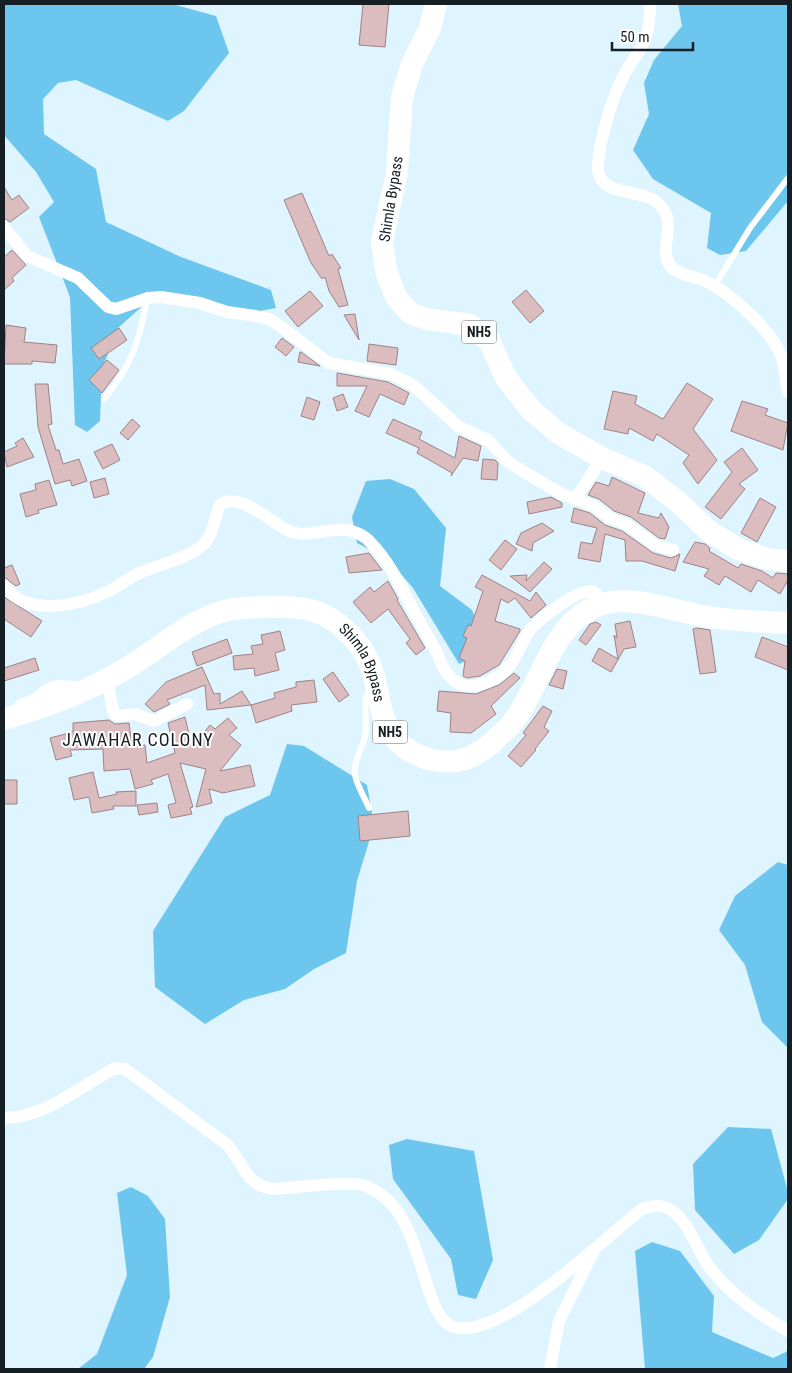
<svg xmlns="http://www.w3.org/2000/svg" width="792" height="1373" font-family="'Roboto Condensed',sans-serif">
	<style>
		.forest { fill: #6cc6ee }
		.building { fill: #dbbdbf; stroke: #9f8285 }
		.lines { fill: none; stroke-linecap: round; stroke-linejoin: round }
		.lane { stroke: #fff; stroke-width: 6 }
		.street { stroke: #fff; stroke-width: 12 }
		.highway { stroke: #fff; stroke-width: 22 }
		.labels { text-anchor: middle; dominant-baseline: central; stroke-width: 4; stroke-linejoin: round; paint-order: stroke }
		.shield { fill: #fff; stroke: #5b6266; stroke-width: 1 }
		.shield-label { font-size: 14px; font-weight: bold; fill: #151f24 }
		.street-label { font-size: 15px; fill: #151f24; stroke: #fff }
		.quarter-label { font-size: 18px; letter-spacing: 1px; fill: #151f24; stroke: #fff }
	</style>
	<rect width="100%" height="100%" fill="#def4ff"/>
	<path class="forest" d="M4,4H172L216,16L229,53L184,111L168,121L76,80L58,83L43,99L44,134L96,169L106,222L181,257L271,290L276,308L254,312L148,301L118,328L102,369L100,421L87,432L75,425L70,297L39,217L54,202L36,172L4,135Z
		M678,4H788V201L746,251L720,255L707,248L711,213L653,179L633,150L649,114L644,83L654,60L682,26Z
		M390,479L414,489L446,528L440,586L472,610L482,633L474,657L459,664L413,588L388,559L357,543L352,517L366,481Z
		M287,744L304,746L367,785L374,825L357,881L346,953L314,969L285,989L244,1000L205,1024L155,987L153,931L225,817L270,795Z
		M778,862L788,865V1048L762,1022L745,965L719,930L735,896Z
		M728,1127L771,1129L788,1192V1199L759,1240L734,1254L695,1210L693,1164Z
		M407,1139L474,1151L493,1260L476,1299L458,1295L451,1259L393,1179L389,1145Z
		M131,1187L148,1196L165,1219L170,1297L153,1357L144,1369H78L97,1354L127,1275L117,1193Z
		M652,1242L680,1251L714,1296L712,1332L773,1358L788,1351V1369H645L635,1251Z"/>
	<path class="building" d="M363,4H389L385,47L359,45Z
		M4,187L12,200L19,195L29,208L10,222L4,218Z
		M302,193L329,256L332,254L341,268L338,269L348,305L339,307L329,291L325,277L322,279L311,263L284,200Z
		M12,250L26,265L12,278L14,281L4,290V257Z
		M526,290L544,311L530,323L512,302Z
		M310,291L323,306L298,327L285,311Z
		M355,314L359,340L344,315Z
		M6,325L26,328L24,342L57,345L55,363L32,361V364H4Z
		M119,328L127,340L99,359L91,348Z
		M282,338L294,347L286,356L275,347Z
		M369,344L398,348L396,365L367,361Z
		M300,352H301L320,366L298,362Z
		M107,360L119,370L102,393L89,380Z
		M337,373L388,382L409,393L404,405L380,394L369,417L355,411L367,386H337Z
		M687,383L713,399L693,429L717,460L698,484L683,463L689,455L657,434L653,441L629,428L628,434L604,429L613,391L637,396L635,404L663,419Z
		M35,384H48L52,424L48,425L56,450H59L63,464L79,459L87,481L72,486L70,480L55,484L38,427Z
		M343,394L348,407L337,411L333,398Z
		M307,397L320,402L314,420L301,416Z
		M742,401L768,409L765,415L788,423L783,450L731,431Z
		M132,419L140,426L128,440L120,433Z
		M393,419L422,432L419,439L455,458L459,436L481,446L478,461L463,458L451,476L452,473L417,453L419,448L386,433Z
		M23,438L34,457L7,467L4,452L17,446L15,443Z
		M112,444L120,460L103,469L94,452Z
		M742,448L758,470L739,484L745,489L721,519L705,507L732,472L724,462Z
		M483,459L495,460L498,463L497,480L481,479Z
		M612,477L645,493L638,513L659,518L661,513L669,527L665,539L659,538L631,517L614,511L599,499L588,495L596,482L609,486Z
		M105,478L109,494L94,498L90,482Z
		M49,480L57,505L38,510L39,513L26,517L20,494L36,490L35,484Z
		M551,497L562,503V507L529,514L527,502Z
		M760,498L776,507L757,542L741,533Z
		M574,508L590,513L605,525L622,531L653,553L671,558L680,554L675,571L642,561H626L625,540L605,534L600,562L578,558L581,542L592,544L597,528L571,522Z
		M542,523L554,531L533,543L532,551L516,544L521,533Z
		M505,540L517,549L501,570L489,560Z
		M695,542L705,544L710,548L709,551L738,568L741,564L762,571L773,578L776,573L788,574V580L780,594L758,580L751,592L725,576L719,585L704,576L709,569L683,562Z
		M369,553L382,570L349,573L346,557Z
		M544,562L552,569L530,592L510,576L527,575L526,581Z
		M12,565L20,584L16,586L4,577V568Z
		M482,575L530,601L536,592L546,605L531,618L515,598L508,603L501,599L495,621L520,629V631L499,665L480,676L467,678L463,676L465,661L459,658L467,638L463,636L468,625L471,626L483,591L475,587Z
		M388,581L398,599L397,600L425,648L416,655L406,643L410,639L388,609L371,623L353,602L370,587L374,592Z
		M4,597L42,621L31,637L4,619Z
		M630,621L636,647L624,649L611,672L592,661L599,648L618,659L614,635L617,638L615,624Z
		M596,622L601,625L586,645L579,640L590,624Z
		M697,628L710,630L716,672L700,674L693,629Z
		M280,631L285,650L275,653L279,670L255,676L254,668L234,670L233,656L253,654L251,646L263,644L261,635Z
		M762,637L788,647V670L755,657Z
		M227,639L232,653L197,666L192,652Z
		M35,658L39,670L4,681V668Z
		M202,667L214,694L220,693V704L242,691L251,705L275,698L274,693L296,687V682L314,680L317,702L291,705L292,711L256,723L251,705L207,710L205,685L167,700L170,704L154,712L145,704L166,682Z
		M557,669L567,671L563,689L549,685Z
		M333,672L349,695L339,702L323,679Z
		M514,673L520,678L491,706L496,714L471,733L450,732L451,713L437,711L439,691L476,694L499,685Z
		M543,706L552,711L544,727L549,731L535,749L536,750L521,767L508,756L526,735L523,733Z
		M185,717L192,747L210,725L215,729L228,718L237,728L229,735L241,745L220,771L250,765L255,786L223,793L209,789L212,803L196,807L206,769L180,763L193,807L190,808L192,814L171,818L168,805L176,803L168,774L151,780L153,784L135,789L130,769L104,771L103,749L70,750L72,756L56,760L50,738L73,732V723L109,720L115,724L129,723L132,746L145,745L147,763L175,753L168,723Z
		M93,772L99,798L117,794L116,792L136,791V806H113L114,809L92,813L89,797L74,800L69,778Z
		M4,780H17V804H4Z
		M157,803L158,812L139,815L137,805Z
		M408,811L410,836L360,841L358,816Z"/>
	<g class="lines">
		<path class="lane" d="M714,287L750,228L788,178
			M104,399C132,365 139,342 147,299
			M369,690C362,703 368,722 365,737C362,749 353,762 355,775C357,786 365,798 369,808"/>
		<path class="street" d="M650,4C650,14 650,24 647,34C643,49 632,60 625,73C613,94 598,144 598,168C598,196 638,189 655,201C681,220 658,244 669,264C674,274 693,276 703,280C729,291 770,329 781,355C786,367 785,380 788,392
			M4,227L27,256L78,278L108,307L116,309L148,298L161,297L200,303L227,312L256,316L269,319L280,326L329,363L391,374L413,385L459,427L488,440L507,461L519,469L562,494L594,506L610,518L626,524L655,545L673,550
			M575,500L602,458
			M4,585C25,618 79,606 109,591C120,586 130,576 142,572C161,564 185,559 202,546C214,535 214,518 220,505C238,490 272,523 287,530C306,540 327,527 347,530C355,531 365,536 370,542C391,563 404,593 418,619C425,632 432,642 438,655C448,683 465,695 493,679C499,676 506,671 510,665C519,654 522,640 531,629C539,619 582,585 594,592C599,595 599,600 599,605
			M107,678L113,712L117,716L135,714L154,721L187,704
			M21,705C52,695 40,679 82,689
			M4,1118C45,1118 79,1087 115,1068L125,1069L229,1146L249,1177L259,1185L272,1189C291,1188 348,1181 362,1185C431,1206 416,1323 458,1328C508,1334 602,1240 642,1209C655,1205 664,1204 675,1213C690,1226 697,1249 708,1265C727,1292 760,1315 788,1331
			M550,1369L559,1321L593,1252"/>
		<g class="highway">
			<path d="M436,4L430,28L412,64L402,97L397,172L382,242L386,271L396,297L410,313L426,319L471,325L490,342L506,378L531,410L558,433L602,458L644,476L677,501L710,532L738,549L768,559L788,561"/>
			<path id="s1" d="M4,719C46,707 92,690 130,666C165,645 199,611 242,608C268,607 304,603 328,617C344,626 360,643 368,660C378,679 377,701 385,721C396,750 426,764 456,761C471,759 483,751 494,741C498,736 504,732 508,728C541,691 549,622 600,605C633,593 676,613 710,617C736,621 762,622 788,623"/>
		</g>
	</g>
	<g class="labels">
		<g class="shield">
			<rect x="461.5" y="320.5" width="35" height="23" rx="4"/>
			<rect x="372.5" y="720.5" width="35" height="23" rx="4"/>
		</g>
		<g class="shield-label">
			<text x="479" y="332">NH5</text>
			<text x="390" y="732">NH5</text>
		</g>
		<g class="street-label">
			<text transform="translate(391 199) rotate(-81)">Shimla Bypass</text>
			<text stroke="none"><textPath href="#s1" startOffset="412">Shimla Bypass</textPath></text>
		</g>
		<g class="quarter-label">
			<text x="138" y="739">JAWAHAR COLONY</text>
		</g>
	</g>
	<rect width="792" height="1373" fill="none" stroke="#151f24" stroke-width="10"/>
	<path d="M612 42v8h81v-8" fill="none" stroke="#151f24" stroke-width="2.5"/>
	<text x="620" y="42" font-size="15" fill="#151f24" stroke="#ffffff" stroke-width="4" paint-order="stroke">50 m</text>
</svg>
